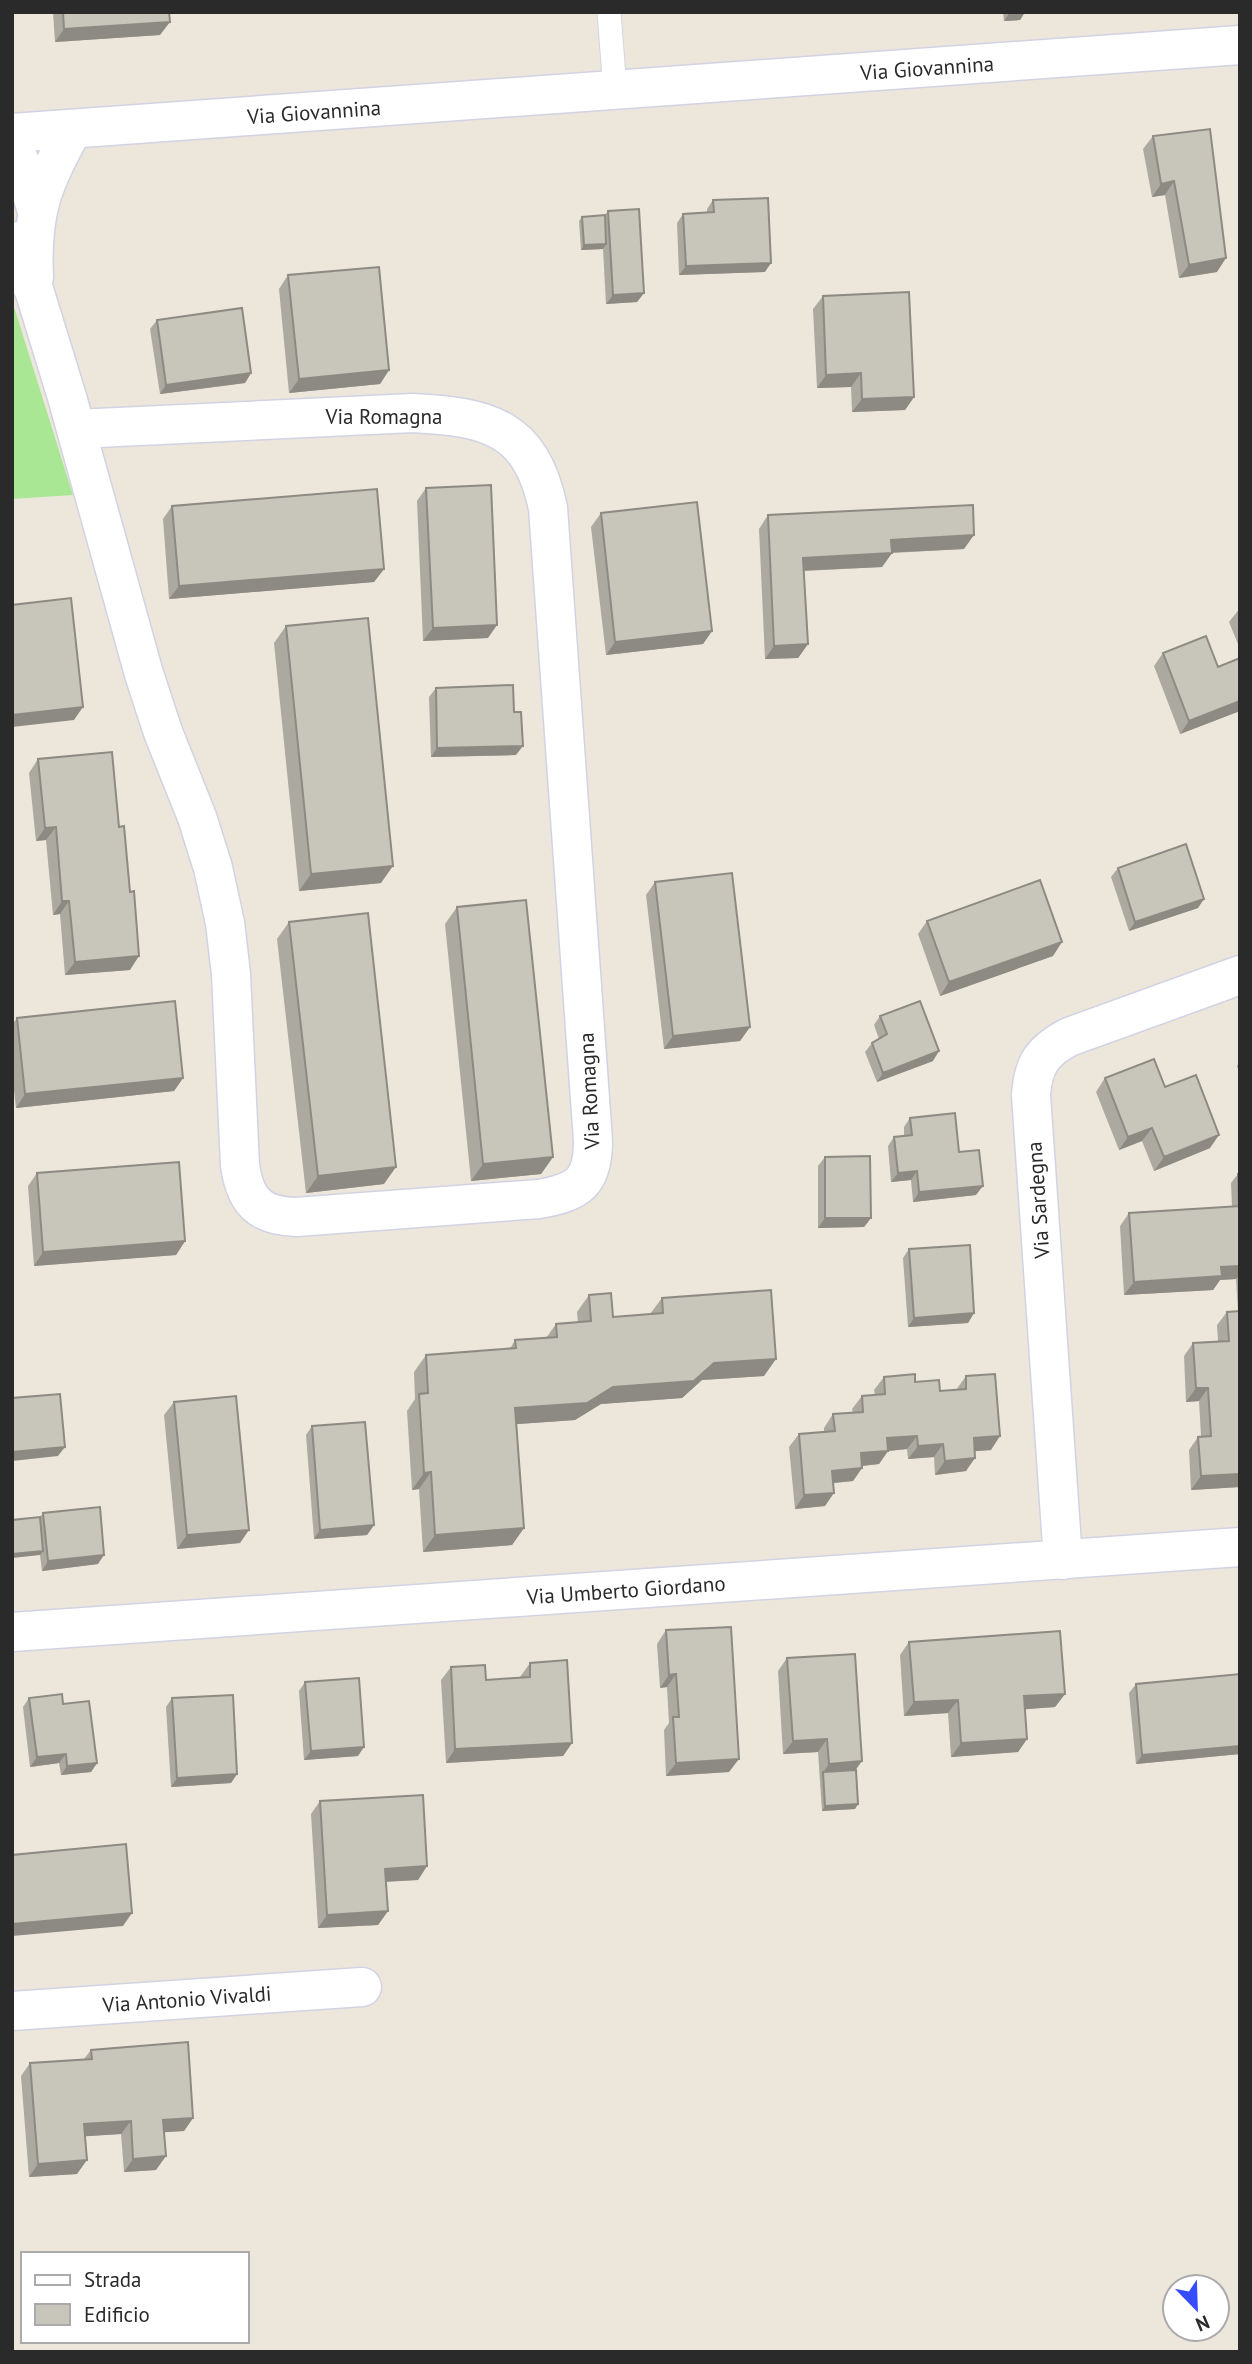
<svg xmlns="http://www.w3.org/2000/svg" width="1252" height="2364" font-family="'PT Sans',sans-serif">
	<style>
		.green { fill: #aae795 }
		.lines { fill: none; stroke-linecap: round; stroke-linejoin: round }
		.lane-casing { stroke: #d1d3e4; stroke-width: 25 }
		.street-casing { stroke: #d1d3e4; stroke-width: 41 }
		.secondary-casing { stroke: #d1d3e4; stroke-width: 41 }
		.lane { stroke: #fff; stroke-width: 23 }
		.street { stroke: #fff; stroke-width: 38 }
		.secondary { stroke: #fff; stroke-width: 38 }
		.wall { fill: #aca9a0 }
		.shaded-wall { fill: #8c8a82 }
		.building { fill: #c8c5ba; stroke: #8c8a82; stroke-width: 2 }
		.labels { text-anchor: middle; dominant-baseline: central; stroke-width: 7; stroke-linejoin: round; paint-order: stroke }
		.street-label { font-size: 21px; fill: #2a2a2a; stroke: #fff }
	</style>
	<rect width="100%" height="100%" fill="#ede7db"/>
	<path class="green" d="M12,304L15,310L73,495L12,499Z"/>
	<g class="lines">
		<defs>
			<path id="lane" d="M609,12L615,90"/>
			<path id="street" d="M12,146L24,170L37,211
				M12,241L35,293L67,397L144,674L163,732L197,817L213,868L225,923L231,974L240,1165C245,1201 259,1216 296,1217L539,1199C578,1192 593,1183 593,1141L548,508C531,427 489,417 413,413L76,429
				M34,277C31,213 42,184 73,129
				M1063,1560L1031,1095C1033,1065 1042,1051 1069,1037L1240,975
				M12,1632L1240,1547
				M12,2011L362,1987"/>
			<path id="secondary" d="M12,133L1240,45"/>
		</defs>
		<use href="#lane" class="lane-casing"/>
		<use href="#street" class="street-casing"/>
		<use href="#secondary" class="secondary-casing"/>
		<use href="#lane" class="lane"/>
		<use href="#street" class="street"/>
		<use href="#secondary" class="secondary"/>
	</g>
	<path class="wall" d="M53,12H169L160,35L55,42Z
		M1003,12H1025L1020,20L1004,21Z
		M1153,136L1217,272L1179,278L1165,195L1152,197L1143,149Z
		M713,200L765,272L679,275L677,223L683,214L707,213V209Z
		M608,211L644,293L637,302L606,304L603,249L581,250L579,221L582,217L605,215Z
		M288,275L389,370L380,384L289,393L279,289Z
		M823,296L914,397L905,410L852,412L851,387L817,388L813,309Z
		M157,320L251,373L245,383L160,394L150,329Z
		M426,488L488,638L423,641L417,501Z
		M172,506L384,569L374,582L169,599L163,519Z
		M601,513L712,631L703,644L606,655L591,527Z
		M768,515L964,549L892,553L882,567L804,571L808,644L798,658L765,659L759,529Z
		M1240,608V649L1229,622Z
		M286,626L381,883L299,891L274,643Z
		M1163,653L1218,667L1240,658V711L1180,734L1154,666Z
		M436,688L514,712L516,755L431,757L429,697Z
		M38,759L119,827L130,892V970L65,975L60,914L53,915L46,840L36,841L29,773Z
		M1118,868L1198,908L1129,931L1111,877Z
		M655,882L750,1027L740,1041L664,1049L646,895Z
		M457,907L553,1157L541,1174L471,1181L445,924Z
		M927,921L1053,956L940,996L918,934Z
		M289,922L384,1184L306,1193L277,939Z
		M880,1016L933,1061L877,1082L865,1052L872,1043L879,1039L874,1025Z
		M17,1018L183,1078L174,1091L16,1108L12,1073V1025Z
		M1240,1061V1074L1237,1066Z
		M1105,1078L1165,1087L1210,1148L1154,1171L1142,1141L1119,1150L1096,1092Z
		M910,1118L959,1152L976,1195L913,1202L911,1180L891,1182L888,1146L894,1137L904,1136V1127Z
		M825,1157L871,1218L864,1227L818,1228V1166Z
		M37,1173L185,1241L176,1255L34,1266L28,1186Z
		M1238,1174H1240V1487L1191,1490L1189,1450L1198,1437L1201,1436L1199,1401L1186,1402L1184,1356L1193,1343L1218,1341L1217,1325L1227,1312L1238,1311L1236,1279L1220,1280L1213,1290L1124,1295L1120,1226L1129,1213L1232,1207L1231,1183Z
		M909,1249L974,1313L968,1323L908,1327L903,1258Z
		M589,1295L613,1317L650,1314L662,1298L764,1376L702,1380L682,1398L601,1404L575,1420L517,1424L524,1528L512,1545L423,1552L419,1489L412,1490L407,1411L415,1399L414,1372L426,1355L510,1349L515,1340L546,1338L556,1324L578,1323L577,1312Z
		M966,1376L991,1450L975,1451L966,1471L935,1475L934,1457L908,1459L907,1449L888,1451L879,1464L862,1466V1468L853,1481L833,1483L825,1506L795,1509L789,1447L799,1434L824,1432V1428L833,1414L853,1413L852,1409L862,1396L875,1395L874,1390L884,1377L915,1382L940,1391L956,1390Z
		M174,1402L240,1543L177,1549L164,1415Z
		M312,1426L374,1525L367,1535L314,1539L306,1435Z
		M43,1513L98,1564L42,1571L40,1555V1517Z
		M666,1630L729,1772L666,1776L664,1730L669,1723L667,1687L660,1688L657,1644Z
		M909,1642L1065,1694L1055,1707L1025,1709L1027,1739L1018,1752L951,1757L948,1713L904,1716L900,1655Z
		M787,1658L856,1770L858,1804L855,1809L822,1811L818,1752L783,1754L778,1671Z
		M530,1663L572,1743L563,1756L446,1763L441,1680L451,1667L486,1680L520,1677Z
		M1240,1674V1754L1136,1764L1129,1693L1136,1684Z
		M305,1682L358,1756L304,1760L299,1691Z
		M29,1698L63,1704L97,1763L91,1772L61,1775L59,1763L30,1767L23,1707Z
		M172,1698L237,1774L231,1783L171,1787L166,1707Z
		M320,1801L427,1866L418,1880L386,1882L388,1911L378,1925L318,1928L311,1814Z
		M91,2050L193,2118L184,2131L164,2132L156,2170L124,2172L121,2134L85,2136L77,2174L29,2177L21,2076L30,2063L84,2059Z"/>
	<path class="shaded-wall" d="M1010,12H1025L1020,20L1004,21Z
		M170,22L160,35L55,42L64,29Z
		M1174,181L1165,195L1152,197L1161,184Z
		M606,244L603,249L581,250L584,245Z
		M1226,258L1217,272L1179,278L1189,265Z
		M771,263L765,272L679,275L686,266Z
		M644,293L637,302L606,304L613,295Z
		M389,370L380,384L289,393L299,379Z
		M251,373L245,383L160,394L166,385Z
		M861,373L851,387L817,388L826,375Z
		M914,397L905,410L852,412L862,399Z
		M974,535L964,549L882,553L891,540Z
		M892,553L882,567L794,571L803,558Z
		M384,569L374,582L169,599L179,586Z
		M497,625L488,638L423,641L433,628Z
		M712,631L703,644L606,655L615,642Z
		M808,644L798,658L765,659L774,646Z
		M1240,701V711L1180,734L1189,721Z
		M83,707L74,720L12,727V715Z
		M523,746L516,755L431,757L437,748Z
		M56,827L46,840L36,841L45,828Z
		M393,866L381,883L299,891L311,874Z
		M1204,899L1198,908L1129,931L1135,922Z
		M62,901H69L60,914L53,915Z
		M1062,942L1053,956L940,996L949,982Z
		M139,956L130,970L65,975L75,962Z
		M750,1027L740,1041L664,1049L673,1036Z
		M939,1051L933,1061L877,1082L883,1073Z
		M183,1078L174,1091L16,1108L25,1094Z
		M1152,1128L1142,1141L1119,1150L1128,1137Z
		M1219,1135L1210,1148L1154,1171L1164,1157Z
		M553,1157L541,1174L471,1181L483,1164Z
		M396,1167L384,1184L306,1193L318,1176Z
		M917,1171L911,1180L891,1182L898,1173Z
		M983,1186L976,1195L913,1202L919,1192Z
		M825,1218H871L864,1227L818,1228Z
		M185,1241L176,1255L34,1266L43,1252Z
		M1240,1266V1274L1236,1279L1220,1280L1213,1290L1124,1295L1134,1282L1221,1267Z
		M974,1313L968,1323L908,1327L914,1318Z
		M776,1359L764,1376L702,1380L682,1398L601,1404L575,1420L503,1425L515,1408L714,1363Z
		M1196,1388H1208L1199,1401L1186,1402Z
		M917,1436L907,1449L878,1452L887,1438Z
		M1000,1436L991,1450L964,1452L974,1438Z
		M943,1444L934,1457L908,1459L918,1446Z
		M65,1447L58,1456L12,1461V1452Z
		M888,1451L879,1464L852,1467L861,1453Z
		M975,1458L966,1471L935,1475L945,1461Z
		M862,1468L853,1481L823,1484L832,1471Z
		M431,1472L419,1489L412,1490L424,1473Z
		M1240,1474V1487L1191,1490L1201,1476Z
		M834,1493L825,1506L795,1509L804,1495Z
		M374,1525L367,1535L314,1539L320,1530Z
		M524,1528L512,1545L423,1552L435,1535Z
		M249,1530L240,1543L177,1549L187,1535Z
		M43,1551L40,1555L12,1558V1554Z
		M104,1555L98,1564L42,1571L48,1561Z
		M676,1674L667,1687L660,1688L669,1675Z
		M1065,1694L1055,1707L1015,1710L1024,1696Z
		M958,1700L948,1713L904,1716L914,1702Z
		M827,1739L818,1752L783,1754L793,1741Z
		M1027,1739L1018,1752L951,1757L961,1743Z
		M572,1743L563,1756L446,1763L455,1749Z
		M1240,1746V1754L1136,1764L1142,1755Z
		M364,1747L358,1756L304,1760L311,1751Z
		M66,1754L59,1763L30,1767L37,1757Z
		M739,1759L729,1772L666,1776L676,1763Z
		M862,1761L852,1775L823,1772L820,1777L829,1764Z
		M97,1763L91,1772L61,1775L67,1766Z
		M237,1774L231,1783L171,1787L177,1778Z
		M858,1804L855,1809L822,1811L825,1806Z
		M427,1866L418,1880L376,1882L385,1869Z
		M388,1911L378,1925L318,1928L327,1915Z
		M132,1913L123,1926L12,1936V1924Z
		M193,2118L184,2131L153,2133L163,2120Z
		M131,2121L121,2134L75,2137L84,2124Z
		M166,2156L156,2170L124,2172L133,2159Z
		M87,2160L77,2174L29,2177L38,2164Z"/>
	<path class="building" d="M63,12H169L170,22L64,29Z
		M1210,129L1226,258L1189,265L1174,181L1161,184L1153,136Z
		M768,198L771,263L686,266L683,214L714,212L713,200Z
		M639,209L644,293L613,295L608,211Z
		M605,215L606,244L584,245L582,217Z
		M379,267L389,370L299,379L288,275Z
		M909,292L914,397L862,399L861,373L826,375L823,296Z
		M242,308L251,373L166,385L157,320Z
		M491,485L497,625L433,628L426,488Z
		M377,489L384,569L179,586L172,506Z
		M697,502L712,631L615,642L601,513Z
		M973,505L974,535L891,540L892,553L803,558L808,644L774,646L768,515Z
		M71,598L83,707L12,715V605Z
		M368,618L393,866L311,874L286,626Z
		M1206,636L1218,667L1240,658V701L1189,721L1163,653Z
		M513,685L514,712H521L523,746L437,748L436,688Z
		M112,752L119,827L124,826L130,892L134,891L139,956L75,962L69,901H62L56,827L45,828L38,759Z
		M1186,844L1204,899L1135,922L1118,868Z
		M732,873L750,1027L673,1036L655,882Z
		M1040,880L1062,942L949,982L927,921Z
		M526,900L553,1157L483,1164L457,907Z
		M368,913L396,1167L318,1176L289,922Z
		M175,1001L183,1078L25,1094L17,1018Z
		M920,1001L939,1051L883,1073L872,1043L887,1034L880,1016Z
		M1154,1059L1165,1087L1196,1075L1219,1135L1164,1157L1152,1128L1128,1137L1105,1078Z
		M955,1113L959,1152L979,1150L983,1186L919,1192L917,1171L898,1173L894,1137L912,1135L910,1118Z
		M870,1156L871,1218H825V1157Z
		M179,1162L185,1241L43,1252L37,1173Z
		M1238,1174H1240V1206H1239Z
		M1240,1206V1266L1221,1267L1222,1276L1134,1282L1129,1213Z
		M970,1245L974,1313L914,1318L909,1249Z
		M771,1290L776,1359L714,1363L694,1381L613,1387L587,1403L515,1408L524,1528L435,1535L431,1472L424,1473L419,1394L428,1393L426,1355L516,1348L515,1340L557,1337L556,1324L591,1321L589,1295L611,1293L613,1317L663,1313L662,1298Z
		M1240,1311V1474L1201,1476L1198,1437L1211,1436L1208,1388H1196L1193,1343L1229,1341L1227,1312Z
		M915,1374V1382L939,1380L940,1391L966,1389V1376L995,1374L1000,1436L974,1438L975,1458L945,1461L943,1444L918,1446L917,1436L887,1438L888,1451L861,1453L862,1468L832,1471L834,1493L804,1495L799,1434L835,1431L833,1414L863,1412L862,1396L885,1394L884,1377Z
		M60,1394L65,1447L12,1452V1398Z
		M236,1396L249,1530L187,1535L174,1402Z
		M365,1422L374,1525L320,1530L312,1426Z
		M100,1507L104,1555L48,1561L43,1513Z
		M40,1517L43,1551L12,1554V1520Z
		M731,1627L739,1759L676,1763L673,1717H679L676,1674L669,1675L666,1630Z
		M1060,1631L1065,1694L1024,1696L1027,1739L961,1743L958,1700L914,1702L909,1642Z
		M855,1654L862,1761L829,1764L827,1739L793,1741L787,1658Z
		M567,1660L572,1743L455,1749L451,1667L485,1665L486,1680L530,1677V1663Z
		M1240,1674V1746L1142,1755L1136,1684Z
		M359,1678L364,1747L311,1751L305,1682Z
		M62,1694L63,1704L89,1701L97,1763L67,1766L66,1754L37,1757L29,1698Z
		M233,1695L237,1774L177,1778L172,1698Z
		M856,1770L858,1804L825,1806L823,1772Z
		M423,1795L427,1866L385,1869L388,1911L327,1915L320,1801Z
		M126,1844L132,1913L12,1924V1855Z
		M188,2042L193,2118L163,2120L166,2156L133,2159L131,2121L84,2124L87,2160L38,2164L30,2063L92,2059L91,2050Z"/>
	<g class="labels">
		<g class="street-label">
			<text transform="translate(927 68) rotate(-4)">Via Giovannina</text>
			<text transform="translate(314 112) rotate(-4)">Via Giovannina</text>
			<text x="384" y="416">Via Romagna</text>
			<text transform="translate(589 1091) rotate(-93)">Via Romagna</text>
			<text transform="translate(1038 1200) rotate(-94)">Via Sardegna</text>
			<text transform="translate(626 1590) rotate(-4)">Via Umberto Giordano</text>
			<text transform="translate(187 1999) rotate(-4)">Via Antonio Vivaldi</text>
		</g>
	</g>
	<rect width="1252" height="2364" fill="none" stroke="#2a2a2a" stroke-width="28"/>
	<rect x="21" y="2252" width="228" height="91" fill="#ffffff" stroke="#aaaaaa" stroke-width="2"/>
	<rect x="35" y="2275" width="35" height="10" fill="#ffffff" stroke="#aaaaaa" stroke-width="2"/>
	<text x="84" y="2287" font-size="21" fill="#2a2a2a">Strada</text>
	<rect x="35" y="2304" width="35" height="21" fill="#c8c5ba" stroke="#aaaaaa" stroke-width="2"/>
	<text x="84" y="2322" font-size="21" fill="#2a2a2a">Edificio</text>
	<g transform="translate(1196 2308) rotate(157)"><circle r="33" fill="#ffffff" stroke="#aaaaaa" stroke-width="2"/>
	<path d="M0-5L12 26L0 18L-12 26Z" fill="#374cff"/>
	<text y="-10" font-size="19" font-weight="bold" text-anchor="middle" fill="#2a2a2a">N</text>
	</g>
</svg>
